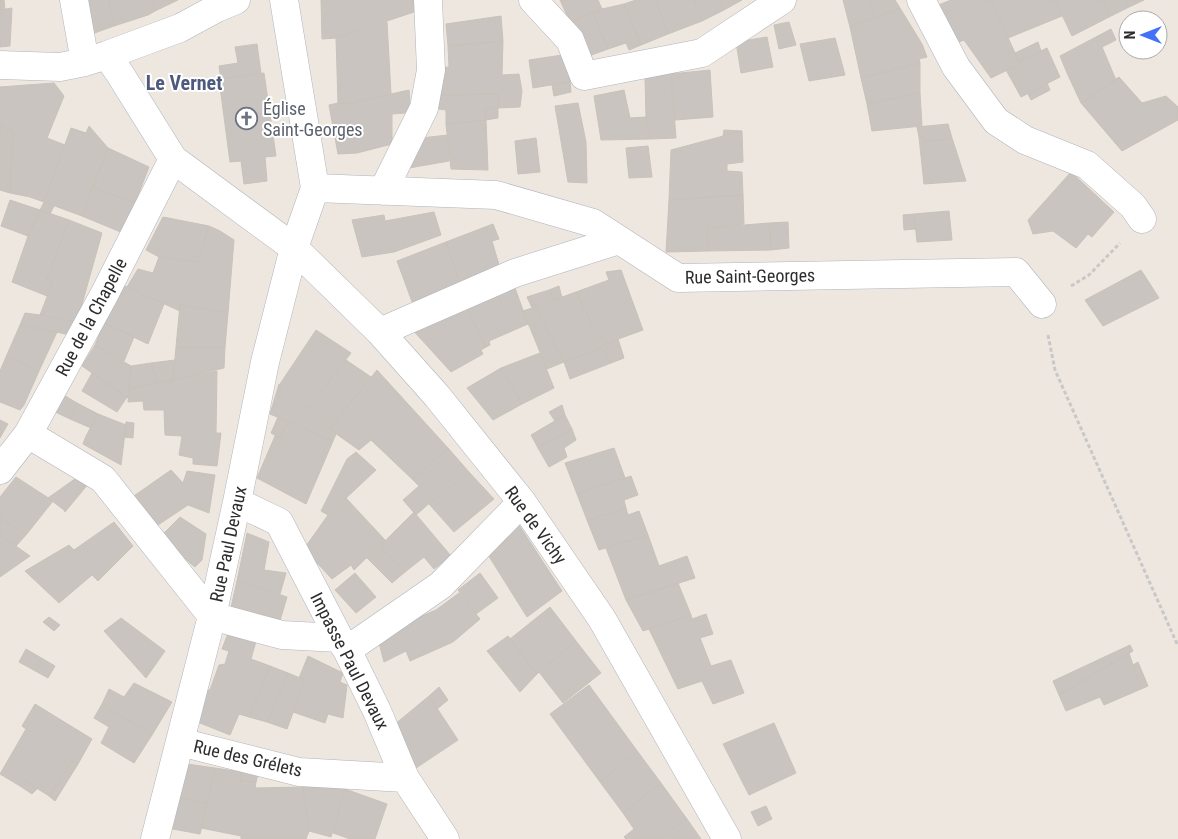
<svg xmlns="http://www.w3.org/2000/svg" width="1178" height="839" font-family="'Roboto Condensed',sans-serif">
	<style>
		.building { fill: #c9c4bf; stroke: #c9c2b9 }
		.lines { fill: none; stroke-linecap: round; stroke-linejoin: round }
		.minor-casing { stroke: #b0b3bd; stroke-width: 29 }
		.path { stroke: #c8c8c8; stroke-width: 3; stroke-dasharray: 4 2.5; stroke-linecap: butt }
		.minor { stroke: #fff; stroke-width: 28 }
		.labels { text-anchor: middle; dominant-baseline: central; stroke-width: 4; stroke-linejoin: round; paint-order: stroke }
		.worship-label { font-size: 18px; fill: #5b616d; stroke: #fff; text-anchor: start }
		.street-label { font-size: 18px; fill: #2d2d2d; stroke: #fff }
		.quarter-label { font-size: 20px; font-weight: bold; fill: #4d597d; stroke: #fff }
	</style>
	<rect width="100%" height="100%" fill="#eee7df"/>
	<path class="building" d="M0,0H4L5,10H0Z
		M81,0H109L114,26L86,36Z
		M109,0H153L155,11L148,15L114,26Z
		M153,0H178L155,11Z
		M321,0H414L417,11L336,38L322,39Z
		M560,0H598L602,9L570,22Z
		M636,0H656L668,34L641,45L624,4Z
		M656,0H694L702,21L668,34Z
		M694,0H720L724,10L702,21Z
		M720,0H742L724,10Z
		M843,0H868L875,18L850,27Z
		M868,0H895L900,8L875,18Z
		M951,0H991L1020,64L991,78L964,40L959,42L952,34L936,6Z
		M991,0H1055L1062,16L1008,38Z
		M1055,0H1102L1111,16L1072,36Z
		M1102,0H1124L1127,8L1111,16Z
		M1124,0H1144L1127,8Z
		M624,4L641,45L629,50L626,43L608,49L593,12L602,9Z
		M12,8L10,46L0,47V10Z
		M900,8L922,44L927,57L919,59L920,63L861,78L850,27Z
		M593,12L608,49L586,57L570,22Z
		M501,16L503,41L448,46L446,24Z
		M387,22L391,94L348,104L338,103L336,38Z
		M789,22L796,45L779,49L774,25Z
		M1111,29L1116,40L1102,47L1116,80L1081,103L1067,73L1060,56Z
		M767,37L773,67L741,73L736,42Z
		M835,38L845,75L809,81L800,44Z
		M503,41L502,75L519,74L522,91L520,107L498,108V94L439,95L438,68L449,67L448,46Z
		M1038,42L1041,51L1018,62L1015,53Z
		M257,44L261,73L221,79L219,66L238,63L235,47Z
		M1047,48L1060,77L1021,97L1006,70L1020,64L1018,62Z
		M569,54L574,81L533,88L529,60Z
		M920,63V93L867,104L861,78Z
		M710,70L713,117L675,120L671,78H679L681,73Z
		M264,73L276,156L265,157L267,181L244,184L241,161L230,162L219,79Z
		M671,73H681L679,78H671Z
		M671,73L676,138L651,139L646,117L645,78Z
		M1119,77L1142,103L1166,96L1178,107V120L1122,151L1081,103Z
		M570,82L571,92L554,96L552,85Z
		M54,83L64,96L47,138L65,145L44,202L30,197L10,193L13,132L0,125V87Z
		M1047,83L1050,90L1031,100L1028,94Z
		M409,90L410,106L405,113L392,114V144L357,153L338,154L329,105L338,103L348,104L391,94Z
		M624,90L630,118L646,117L651,139L601,140L594,96Z
		M920,93L922,126L872,131L867,104Z
		M498,94V108L485,109L486,120L446,124V110L439,109V95Z
		M578,103L586,142L587,183L568,182L555,106Z
		M498,108V118L486,120L485,109Z
		M486,120L488,170L451,169L446,124Z
		M948,124L952,138L925,142L924,136L919,137L917,127Z
		M0,125L13,132L10,193L0,190Z
		M89,126L108,148L82,216L44,202L71,128L86,133Z
		M724,130L742,131L723,136Z
		M742,131L743,162L727,164V171L742,172L743,195L669,200L671,150Z
		M448,135L449,161L409,168L421,138Z
		M924,136L925,142L952,138L966,181L924,184L919,137Z
		M536,138L540,172L518,174L515,141Z
		M648,146L652,177L629,178L626,148Z
		M108,148L149,167L135,203L92,187Z
		M1071,172L1114,212L1092,237L1088,234L1076,248L1053,231L1033,234L1028,220Z
		M92,187L135,203L123,233L82,216Z
		M743,195L744,224L707,228L708,251L666,252L669,200Z
		M10,200L40,210L28,236L1,226Z
		M44,202L54,206L50,214L40,210Z
		M40,210L69,220L46,281L52,284L47,296L12,282L28,236Z
		M949,211L952,240L917,242L914,214Z
		M434,212L441,235L394,252L362,257L352,220L384,215L385,221Z
		M914,214L915,229L904,230L903,215Z
		M163,217L209,226L198,262L159,257L146,250Z
		M69,220L102,233L77,322L40,315L52,284L46,281Z
		M788,222L789,248L771,250L769,223Z
		M769,223L771,250L708,251L707,228Z
		M493,224L499,239L492,241L500,268L461,286L446,242Z
		M209,226L220,231L234,240L228,313L180,305V311L127,287L138,269L153,273L159,257L198,262Z
		M446,242L461,286L414,307L397,261Z
		M621,270L643,330L602,345L576,292L609,280L606,272Z
		M1141,270L1159,298L1103,326L1085,300Z
		M120,284L164,304L148,344L104,323Z
		M559,286L562,298L554,300L549,290Z
		M515,288L528,324L489,341L490,345L486,347L466,306Z
		M549,290L554,300L576,292L602,347L564,362L530,296Z
		M530,296L564,362L547,369L523,311L532,308L527,297Z
		M180,305L228,313L225,347H176Z
		M466,306L486,347L481,350L483,354L451,372L410,327Z
		M25,313L40,315L77,322L71,335L20,325Z
		M104,323L134,337L124,361L95,345Z
		M20,325L57,332L39,371L6,357Z
		M316,330L351,353L308,409L280,384Z
		M618,339L624,358L611,363L602,345Z
		M95,345L131,366L128,398L82,366Z
		M176,347H225L224,368L173,380Z
		M602,347L611,363L570,379L564,362Z
		M540,353L554,388L522,404L501,368Z
		M6,357L39,371L24,405L20,410L0,402V371Z
		M175,360L173,380L158,383L151,363Z
		M346,360L371,377L330,428L308,409Z
		M151,363L158,383L129,389L131,366Z
		M501,368L522,404L493,420L467,388Z
		M377,370L448,448L412,479L371,440L359,450L335,433L330,428Z
		M217,371L216,433H221L217,466L193,464V458L179,455L182,436L165,435L164,410H144L143,401L128,402L129,389Z
		M92,373L127,397L117,412L82,391Z
		M279,384L336,434L333,441L270,414Z
		M62,394L77,403L70,419L51,410Z
		M77,403L98,414L91,428L70,419Z
		M562,405L565,415L555,421L549,412Z
		M98,414L126,425L121,465L83,444L86,436Z
		M565,415L572,429L538,448L531,435Z
		M278,417L288,422L280,438L271,433Z
		M0,420L8,424L0,438Z
		M126,422L134,423L133,438L124,437Z
		M288,422L333,441L306,504L257,478L275,436L280,438Z
		M572,429L576,440L564,448L567,457L549,467L538,448Z
		M448,448L469,472L433,500L412,479Z
		M614,448L625,478L577,494L565,463Z
		M356,452L376,470L328,515L321,511L347,459Z
		M171,470L183,483L187,471L215,475L209,513L188,505L158,525L131,498Z
		M469,472L494,499L454,532L429,504Z
		M92,475L94,477L65,512L64,510Z
		M79,476L87,481L64,510L48,498Z
		M631,476L638,495L624,500L626,508L587,520L577,494Z
		M16,477L53,501L26,535L0,517V497Z
		M419,486L433,500L416,515L403,500Z
		M346,498L385,540L354,570L351,565L332,579L304,549L328,515Z
		M626,508L628,515L639,511L648,535L599,550L587,520Z
		M414,512L451,556L434,569L424,557L405,572L380,546Z
		M0,517L26,535L16,546L0,535Z
		M180,517L206,534L202,560L195,567L159,538Z
		M114,522L133,546L98,581L92,575L59,603L25,571L69,545L74,550Z
		M519,525L562,591L527,617L485,550Z
		M247,533L269,542L264,570L286,573L280,594L237,581Z
		M0,535L30,556L0,577Z
		M648,535L659,566L687,556L695,578L626,600L606,548Z
		M380,546L405,572L392,583L367,558Z
		M355,573L376,597L356,613L335,590Z
		M480,573L498,598L476,614L458,590Z
		M237,581L287,597L279,624L230,612Z
		M678,583L691,615L643,631L626,600Z
		M459,593L480,619L453,642L410,661L406,651L384,662L377,635L436,610Z
		M550,607L576,641L537,674L510,639Z
		M706,614L713,634L700,638L711,666L731,660L744,693L713,704L702,681L678,689L649,629L691,615L692,619Z
		M49,617L60,625L54,631L43,622Z
		M121,618L165,651L146,678L104,631Z
		M230,628L257,638L251,659L270,666L249,717L239,714L230,735L195,721L207,690H210L219,665L225,664L229,651L222,649Z
		M508,636L537,674L520,692L487,651Z
		M576,641L601,673L563,703L539,672Z
		M1130,645L1133,651L1059,695L1053,681Z
		M26,649L55,666L48,678L19,662Z
		M1129,653L1141,689L1104,705L1100,697L1066,711L1059,695Z
		M308,656L343,673L340,682L347,685L343,718L328,714L325,723L293,712L305,680L299,678Z
		M1138,662L1148,686L1141,689L1133,665Z
		M270,666L288,673L267,722L249,717Z
		M288,673L305,680L287,729L267,722Z
		M134,683L172,702L152,735L102,704L109,689L124,697Z
		M589,685L638,752L600,782L550,714Z
		M439,687L448,700L437,709L429,696Z
		M429,696L458,740L416,768L394,725Z
		M35,704L92,739L78,764L72,761L49,796L24,780L20,786L0,774L26,729L22,726Z
		M102,704L152,735L134,763L101,743L109,727L94,718Z
		M774,723L796,773L749,795L723,744Z
		M638,752L661,783L623,813L600,782Z
		M72,761L78,764L55,801L49,796Z
		M180,763L215,768L207,804L171,795Z
		M215,768L241,772L240,781L256,782L255,788L303,787L309,831L306,839H241V836L201,828Z
		M241,772L258,774L256,782L240,781Z
		M24,780L37,789L32,794L20,786Z
		M302,782L329,784L345,789L331,837L309,831Z
		M661,783L687,819L659,839H626L624,837L634,829L623,813Z
		M345,789L387,804L375,839H350L333,833Z
		M171,795L207,804L200,834L162,827Z
		M766,806L772,819L758,826L751,812Z
		M687,819L701,839H659Z"/>
	<g class="lines">
		<defs>
			<path id="minor" d="M74,0L85,62
				M533,0L570,40L584,76L702,53L782,0
				M921,0L956,67L996,121L1025,140L1087,165L1133,206L1142,219
				M107,55L120,74L173,159L294,248L380,332L437,396L522,502L602,619L727,839
				M0,65L60,67L85,62L107,55L180,28L217,8L236,0
				M315,188L496,195L593,223L678,278L1016,272L1042,304
				M383,191L424,108L431,70L428,0
				M380,332L515,273L619,240
				M28,434L103,479L212,616L282,635L339,638
				M0,470L28,434L104,295L173,159
				M237,502L279,522L339,638L347,650L377,711L405,778L445,839
				M347,650L441,585L522,502
				M180,742L299,772L405,778
				M155,839L212,616L237,502L265,362L294,248L315,188L284,0"/>
		</defs>
		<use href="#minor" class="minor-casing"/>
		<path class="path" d="M1071,286L1089,275L1120,243
			M1048,335L1055,370L1178,646"/>
		<use href="#minor" class="minor"/>
	</g>
	<defs>
		<symbol id="church-ring" viewBox="-11 -11 22 22"><circle r="9.5" fill="#fff" stroke="#6b7280" stroke-width="1.5"/><path d="M-1.2-6h2.4v3.5h3.3v2.4h-3.3V6h-2.4V-.1h-3.3v-2.4h3.3Z" fill="#6b7280"/></symbol>
	</defs>
	<g fill-rule="evenodd">
		<use href="#church-ring" x="234" y="106" width="25" height="25"/>
	</g>
	<g class="labels">
		<g class="worship-label">
			<text x="263" y="108">Église<tspan x="263" dy="21">Saint-Georges</tspan></text>
		</g>
		<g class="street-label">
			<text transform="translate(750 276) rotate(-1)">Rue Saint-Georges</text>
			<text transform="translate(91 317) rotate(-62)">Rue de la Chapelle</text>
			<text transform="translate(536 525) rotate(54)">Rue de Vichy</text>
			<text transform="translate(228 544) rotate(-78)">Rue Paul Devaux</text>
			<text transform="translate(350 661) rotate(63)">Impasse Paul Devaux</text>
			<text transform="translate(248 758) rotate(13)">Rue des Grélets</text>
		</g>
		<g class="quarter-label">
			<text x="184" y="83">Le Vernet</text>
		</g>
	</g>
	<g transform="translate(1143 35) rotate(270)"><circle r="24" fill="#ffffff" stroke="#ababab"/>
	<path d="M0-4L9 19L0 12L-9 19Z" fill="#4371f7"/>
	<text y="-8" font-size="14" font-weight="bold" text-anchor="middle" fill="#2d2d2d">N</text>
	</g>
</svg>
